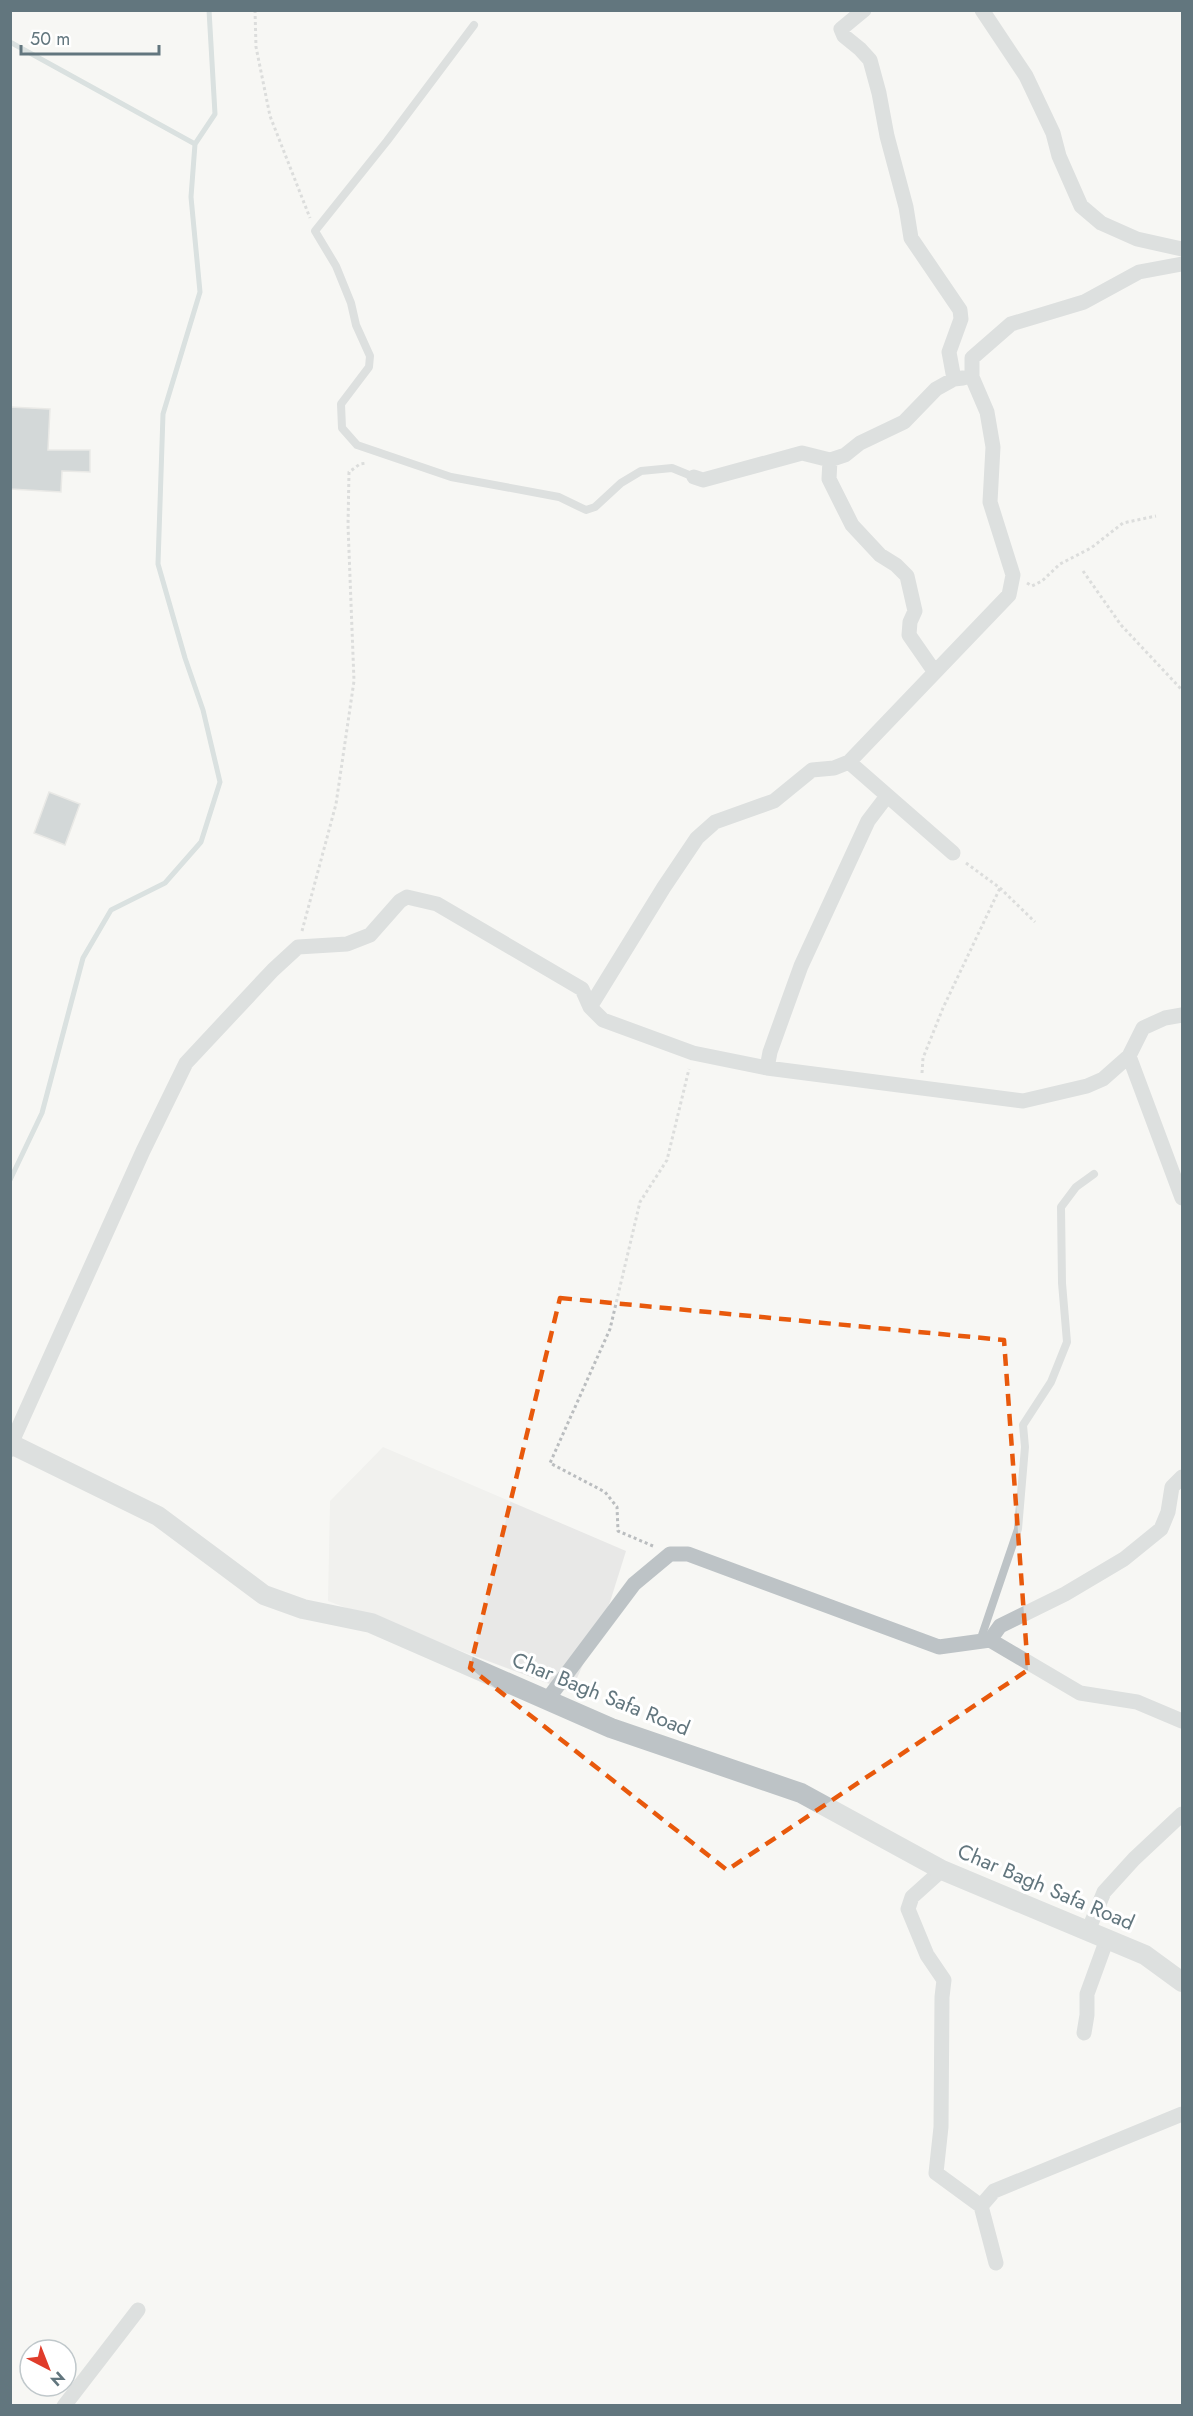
<svg xmlns="http://www.w3.org/2000/svg" width="1193" height="2416" font-family="Jost,sans-serif">
	<style>
		.built { fill: #e8e8e7 }
		.lines { fill: none; stroke-linecap: round; stroke-linejoin: round }
		.stream { stroke: #b5c5c7; stroke-width: 5 }
		.building { fill: #a7b1b5; stroke: #d8d8d6; stroke-width: 1.5 }
		.path { stroke: #babdbf; stroke-width: 3; stroke-dasharray: 3 3; stroke-linecap: butt }
		.service { stroke: #bdc3c6; stroke-width: 8 }
		.minor { stroke: #bdc3c6; stroke-width: 15 }
		.tertiary { stroke: #bdc3c6; stroke-width: 20 }
		.marked { fill: none; stroke: #e8590c; stroke-width: 4.5; stroke-dasharray: 12 8; stroke-linejoin: round }
		.labels { text-anchor: middle; dominant-baseline: central; stroke-width: 6; stroke-linejoin: round; paint-order: stroke }
		.street-label { font-size: 21px; fill: #62767e; stroke: #fff }
	</style>
	<rect width="100%" height="100%" fill="#f7f7f4"/>
	<path class="built" d="M383,1447L626,1551L610,1602L571,1692L328,1601L330,1501Z"/>
	<g class="lines">
		<path class="stream" d="M10,42L195,144
			M10,1180L42,1113L83,958L111,910L165,883L201,842L220,782L203,710L185,658L158,564L163,414L200,292L191,197L195,144L215,114L209,10"/>
	</g>
	<path class="building" d="M10,407L50,409L48,450H90V472L62,471L61,492L10,489Z
		M49,792L80,804L65,845L34,833Z"/>
	<g class="lines">
		<path class="path" d="M255,10L256,47L270,116L310,218
			M1083,571L1121,625L1182,690
			M1027,583L1032,586L1042,581L1060,564L1091,548L1123,523L1156,516
			M966,863L1000,888L1035,922
			M302,931L336,804L354,681L348,525L349,472L360,464L367,463
			M922,1073L923,1058L943,1008L1000,888
			M653,1546L618,1531L617,1507L605,1492L550,1463L610,1329L640,1202L667,1160L689,1069"/>
		<path class="service" d="M474,25L387,141L315,231L336,266L351,303L356,325L370,356L369,367L341,404L342,428L357,445L451,477L559,497L586,510L595,507L621,483L641,471L672,468L694,477
			M980,1641L1018,1529L1025,1447L1023,1425L1051,1382L1067,1342L1062,1283L1061,1207L1076,1187L1094,1174"/>
		<path class="minor" d="M864,10L841,29L844,36L860,49L870,60L879,93L887,136L906,207L911,238L960,310L961,319L949,352L954,379
			M982,10L1026,76L1053,133L1059,156L1081,206L1101,223L1137,239L1182,249
			M830,460L829,479L852,525L880,555L896,565L907,576L915,611L910,622L909,635L934,671
			M694,477L703,480L802,453L830,460L845,455L860,443L904,422L936,389L954,379L963,378
			M849,762L953,853
			M590,1007L664,887L697,838L715,822L774,801L812,770L834,768L849,762L1009,595L1013,575L990,502L993,447L987,412L972,377V358L1011,324L1084,302L1139,272L1182,264
			M1129,1056L1182,1198
			M767,1068L770,1052L801,966L868,821L887,796
			M11,1444L143,1151L186,1063L273,970L298,947L347,944L370,935L400,901L407,897L437,904L582,989L590,1007L603,1020L693,1053L767,1068L1023,1101L1087,1086L1103,1079L1129,1056L1143,1028L1165,1018L1182,1015
			M990,1640L1000,1626L1065,1594L1124,1559L1161,1529L1168,1512L1172,1487L1182,1477
			M547,1700L634,1584L670,1554H688L939,1647L990,1640L1080,1693L1137,1702L1182,1721
			M942,1870L912,1897L908,1909L927,1955L944,1980L942,1997L941,2127L936,2173L981,2206L996,2263
			M1088,1931L1104,1892L1134,1859L1182,1814
			M1084,2033L1087,2015V1994L1107,1939
			M981,2206L994,2191L1182,2114
			M64,2406L138,2310"/>
		<path class="tertiary" d="M10,1447L11,1444L158,1516L264,1595L303,1609L371,1623L611,1728L801,1793L942,1870L1145,1955L1182,1982"/>
	</g>
	<path d="M0 0H1193V2416H0ZM560,1298L1004,1340L1028,1670L727,1870L470,1668Z" fill="#f7f7f4" fill-opacity=".55" fill-rule="evenodd"/>
	<path class="marked" d="M560,1298L1004,1340L1028,1670L727,1870L470,1668Z"/>
	<g class="labels">
		<g class="street-label">
			<text transform="translate(601 1694) rotate(22)">Char Bagh Safa Road</text>
			<text transform="translate(1046 1887) rotate(23)">Char Bagh Safa Road</text>
		</g>
	</g>
	<rect width="1193" height="2416" fill="none" stroke="#62767e" stroke-width="24"/>
	<g transform="translate(48 2368) rotate(138)"><circle r="28" fill="#ffffff" stroke="#c0c8cb" stroke-width="1.5"/>
	<path d="M0-4.5L10 22L0 15L-10 22Z" fill="#e03c2b"/>
	<text y="-9" font-size="16" font-weight="bold" text-anchor="middle" fill="#62767e">N</text>
	</g>
	<path d="M21 45v9h138v-9" fill="none" stroke="#62767e" stroke-width="3"/>
	<text x="30" y="45" font-size="18" fill="#62767e" stroke="#ffffff" stroke-width="4.5" paint-order="stroke">50 m</text>
</svg>
